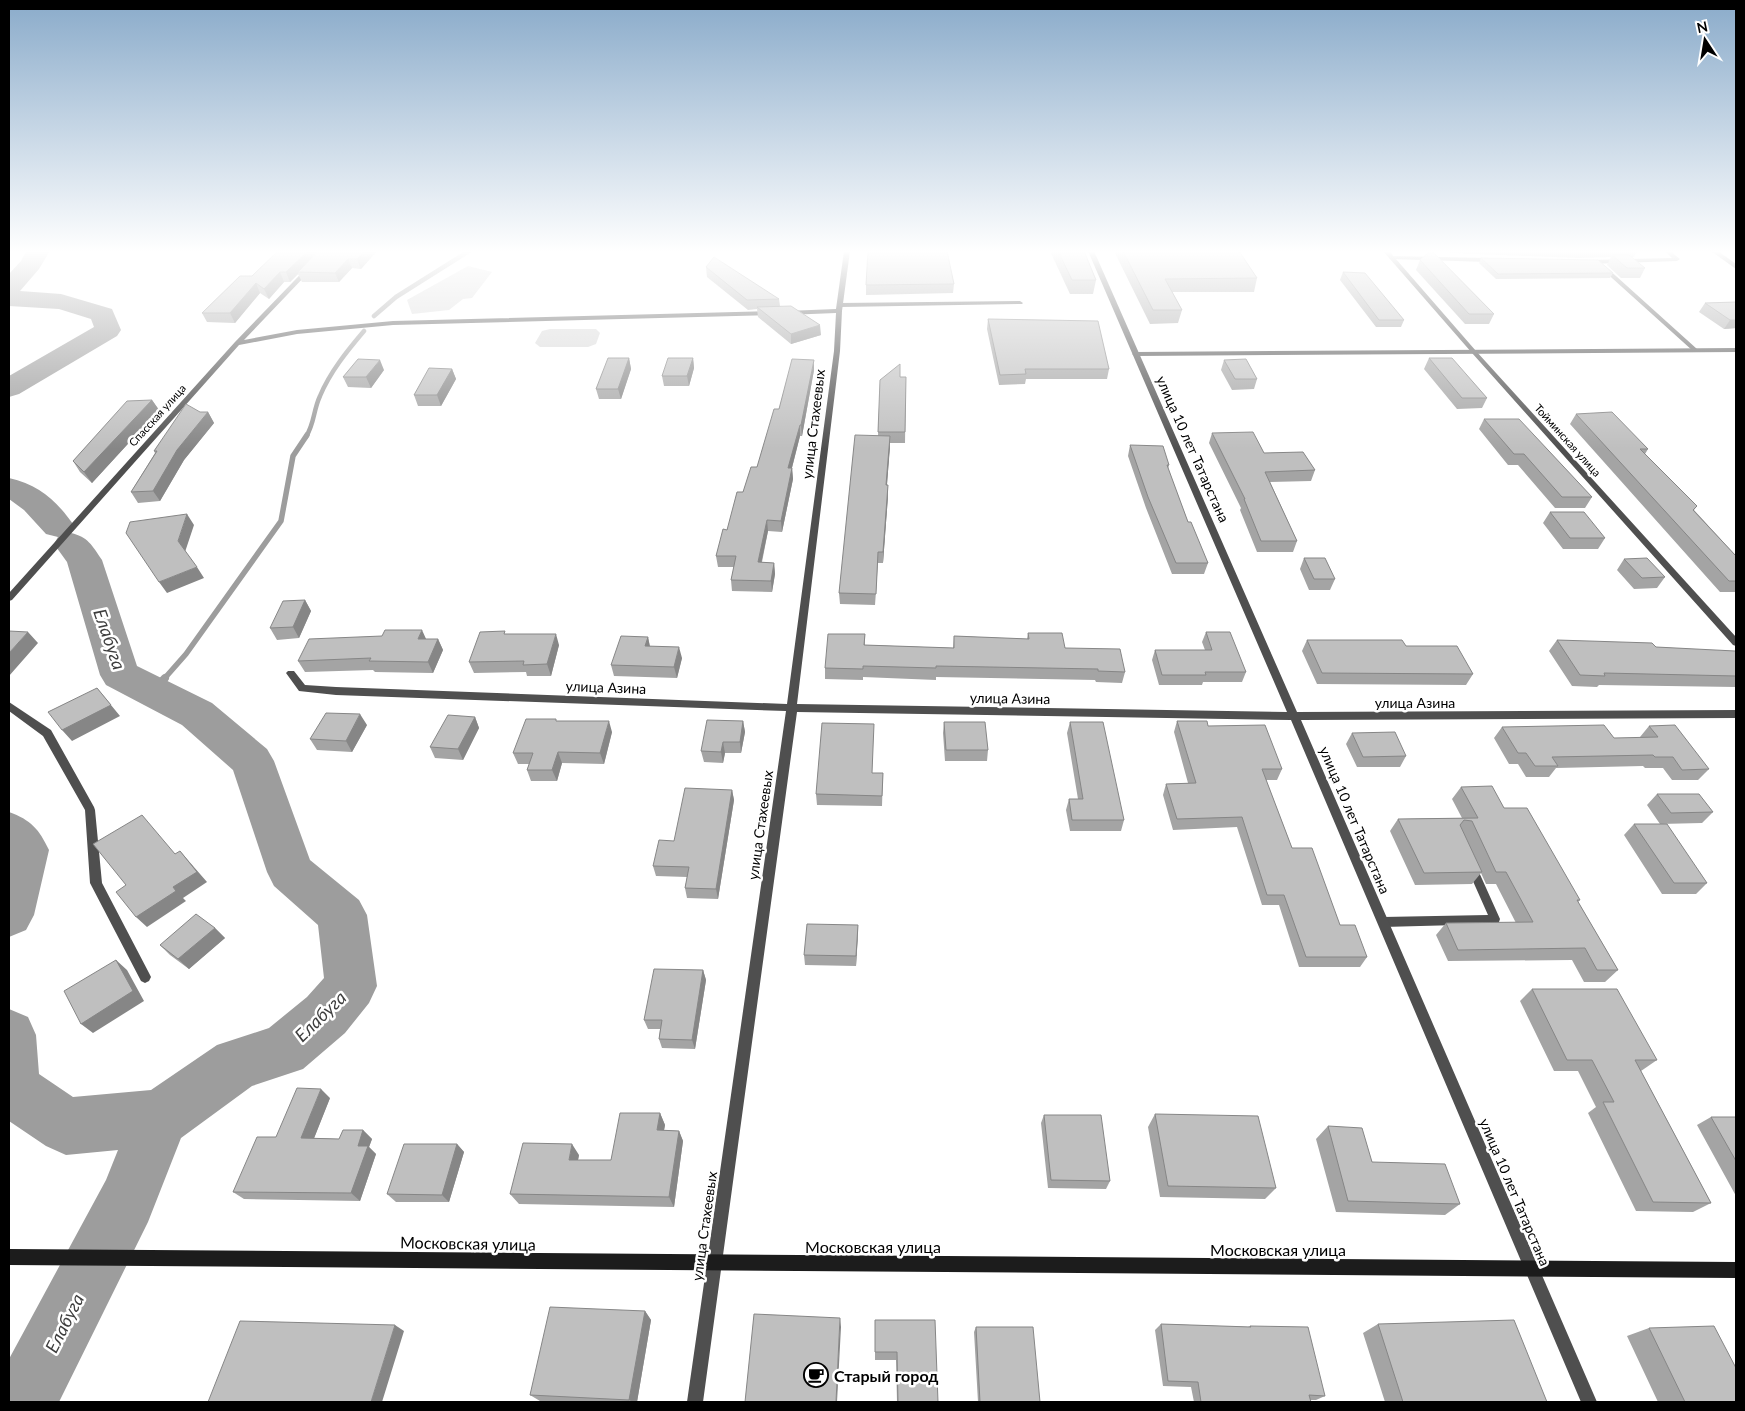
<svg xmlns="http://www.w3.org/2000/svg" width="1745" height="1411" font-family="Lato,sans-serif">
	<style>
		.green { fill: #d6d6d6 }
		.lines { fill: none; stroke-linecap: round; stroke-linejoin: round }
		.stream-far2 { stroke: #9d9d9d; stroke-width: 4.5 }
		.stream-far1 { stroke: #9d9d9d; stroke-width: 5.5 }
		.stream { stroke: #9d9d9d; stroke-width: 8 }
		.river { fill: #9d9d9d; fill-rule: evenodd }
		.service { fill: #4f4f4f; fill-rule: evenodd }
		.minor { fill: #4f4f4f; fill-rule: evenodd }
		.tertiary { fill: #4f4f4f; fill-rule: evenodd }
		.secondary { fill: #1c1c1c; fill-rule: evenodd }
		.wall { fill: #a4a4a4 }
		.shaded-wall { fill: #868686 }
		.building { fill: #bfbfbf; stroke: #868686 }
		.labels { text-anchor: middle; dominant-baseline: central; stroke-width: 5; stroke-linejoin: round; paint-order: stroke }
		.far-street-label { font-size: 11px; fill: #000; stroke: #fff }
		.street-label { font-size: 14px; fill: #000; stroke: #fff }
		.near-street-label { font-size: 16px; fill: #000; stroke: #fff }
		.near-poi-label { font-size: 16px; font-weight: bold; fill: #000; stroke: #fff; text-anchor: start }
		.near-water-label { font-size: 18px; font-style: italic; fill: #3e3e3e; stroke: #fff }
	</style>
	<rect width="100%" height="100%" fill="#fff"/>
	<path class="green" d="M468,266L492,272L472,298L463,299L449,310L412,314L407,300Z
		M550,329H596L600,333L596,344L588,347H540L535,343L542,331Z"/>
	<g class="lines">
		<path class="stream-far2" d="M374,316L396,297L469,251
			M306,437C315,422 313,411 320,396C330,372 347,351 364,331"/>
		<path class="stream-far1" d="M164,679L186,654L281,521L293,456L307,435"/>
		<path class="stream" d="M153,691L165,678"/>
		<path class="river" d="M26,251H50L39,269L20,291L61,294L112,309L121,330L117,336L19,394L9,397V376L94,327L91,319L59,309L9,306V274L21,261Z
			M9,478C40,485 57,501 75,527L71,533C88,537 92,545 102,560L137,666L212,703L267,749L274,761L310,860L359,900L367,915L377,986L369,1003L345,1033L303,1069L252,1086L181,1138L148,1222L59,1402H9V1359L106,1180L118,1150L66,1155L46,1146L9,1121V1009L28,1017L36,1035L39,1074L73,1097L151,1090L217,1045L269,1028L307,997L324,978L318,925L274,886L267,872L233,770L182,725L106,685L100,675L67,562L54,544L58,537L46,534L24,510L9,499Z
			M9,812C31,820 39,829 49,850L34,915L26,930L9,937Z"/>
		<path class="service" d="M1665,251H1670L1680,259L1677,261L1588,264L1585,262L1588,260L1672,258Z
			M1389,256L1490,258L1493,260L1490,262L1391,259L1389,258Z
			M1602,267H1606L1697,349V351H1693L1602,269Z
			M1020,301L1023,303L1022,304L840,307L837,305L840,303Z
			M1473,866L1477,867L1478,870L1500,919L1499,922L1495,924L1383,927L1379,925L1378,922L1379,919L1383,917L1488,915L1468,870L1469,867Z"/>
		<path class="minor" d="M323,251H329L244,340L297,330L393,321L769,311L772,313L769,315L393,325L297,334L239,345L12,600L9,601V593L235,342Z
			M844,251H850L842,311L840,351L797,704L1287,712L1088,251H1094L1297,712L1736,710V718L1301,720L1597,1402H1581L1291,720L797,712L703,1402H687L786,711L336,695L299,691L286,673L288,671H294L305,685L336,687L787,704L834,351L836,313L786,315L783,313L786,311L836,309Z
			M1383,251H1389L1476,351L1736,637V646L1733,645L1472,353Z
			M9,702L51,730L94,807L95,810L102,883L149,973L151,977L149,981L145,983L141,981L90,883L85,810L43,736L9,711Z"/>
		<path class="tertiary" d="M1711,251H1718L1736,264V269Z
			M1736,348V352L1135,356L1132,354L1135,352Z"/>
		<path class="secondary" d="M9,1249L1736,1262V1278L9,1265Z"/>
	</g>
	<path class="wall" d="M278,251H377L361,269L352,268L339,282H302L298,274L290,282H284L269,299L260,293L235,323L207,322L202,313L252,276Z
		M1050,251H1084L1096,280L1093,294H1070Z
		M1114,251H1239L1257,278L1254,292H1172L1182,310L1178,323L1150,324Z
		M1448,251H1637L1634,257H1631L1645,268L1640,278H1621L1607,265L1611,257L1578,258L1451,253Z
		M1481,258L1613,273L1610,278L1496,279L1479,263Z
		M1420,260L1494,314L1489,324H1465L1416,270Z
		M706,267L779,299L780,306L821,335L791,344L758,317L757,309L748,310L707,277Z
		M1343,272L1404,320L1401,327H1376L1340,280Z
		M954,284L953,293L866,295V285Z
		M1736,302V328L1724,329L1699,312L1705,303Z
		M988,319L1109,369L1107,379H1026L1025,384L999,385L987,329Z
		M629,358L631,369L621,399H599L596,389Z
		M693,358L694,368L689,386H664L662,376Z
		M1429,358L1487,398L1482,408L1457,409L1424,369Z
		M1224,360L1257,379L1254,389L1232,390L1221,370Z
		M452,369L456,379L441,406H418L414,395Z
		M384,370L371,388L348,387L343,377Z
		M814,370L802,436H800L792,468L793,479L782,532L768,531L762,562L774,563L775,574L772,592L732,591L731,580L734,567H718L716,556L727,530L743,492L757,467L779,409Z
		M900,377H906L905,443H890L887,485L888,496L883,563H878L875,605L840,604L839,593L878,436L880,380Z
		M152,400L159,410L92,483L80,472L73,461Z
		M200,412H208L214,423L184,460L160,501L138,503L131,492L155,453L154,451Z
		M1576,414L1648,449L1645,454L1697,506L1694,510L1736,556V592H1720L1570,424Z
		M1484,419L1592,497L1585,508H1555L1518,465H1508L1479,429Z
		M1212,433L1264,453L1315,470L1311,481L1270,482L1297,541L1293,552H1257L1240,510L1241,508L1209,443Z
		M1130,445L1169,465L1168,469L1188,522L1208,563L1204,574H1172L1146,508L1128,456Z
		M1550,512L1605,538L1598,549H1563L1543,523Z
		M1304,558L1335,579L1330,590H1309L1300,569Z
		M1624,559L1665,577L1657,588L1634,589L1617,570Z
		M305,600L311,611L299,638L277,640L270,628Z
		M1206,632L1246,672L1242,682H1203L1202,685H1159L1152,660L1155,650H1205L1202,642Z
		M1028,633L1125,672L1122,683L1096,682L1095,680L936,677V680L863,677V680L825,679V668L865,634V645L953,648L954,636L1027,639Z
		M506,634L559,645L551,676H527L526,672L474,673L469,662Z
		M648,637L650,646L682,658L677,678L614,676L611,665Z
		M426,639H438L443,650L433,673L375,672L373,670L305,672L298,661Z
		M1307,640L1473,674L1466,685L1317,684L1302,651Z
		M1557,640L1656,647L1736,652V687L1599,685L1597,687L1572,686L1549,651Z
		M475,717L479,728L463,760L435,758L430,747Z
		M557,721L612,732L604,764L562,763L557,781H531L527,770L529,764H518L513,753Z
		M743,721L745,732L741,753H725L723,763L704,762L701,751Z
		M1177,721L1208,726L1282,769L1277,780H1266L1292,848L1340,925L1367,957L1360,967H1299L1279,905H1262L1237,827L1173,830L1163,795L1166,784L1188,783L1174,732Z
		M944,722L988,750L987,761H945L943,733Z
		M1070,722L1124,820L1121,831H1070L1066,810L1069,799H1078L1067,733Z
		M367,725L352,752L317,750L310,739Z
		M1649,726L1709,769L1698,780H1672L1663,768H1645L1643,766L1556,768L1549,777H1526L1518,764H1509L1494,738L1502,727L1614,738H1640V737Z
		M1352,733L1406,756L1400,767H1357L1346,744Z
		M872,773H883L882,806L817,805L816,794Z
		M1461,787L1504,808L1580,900L1578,902L1618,970L1605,982H1584L1572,960L1448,961L1436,935L1446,923H1516L1496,884H1486L1481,873L1472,884L1415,885L1390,831L1398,819L1462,818L1452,799Z
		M732,790L734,800L718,899L687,898L685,888L687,877L656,876L653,866L674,841Z
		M1657,794L1713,812L1702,823L1660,824L1647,805Z
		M1634,824L1707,883L1696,894H1662L1624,835Z
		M858,925L856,966L805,965L804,955Z
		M215,928L225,938L189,969L170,955L160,945Z
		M703,970L706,980L695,1049L662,1048L659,1039L660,1029H648L644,1020Z
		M1532,989L1657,1060L1641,1071L1711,1203L1693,1212L1636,1211L1588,1113L1596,1107L1578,1071H1554L1520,1001Z
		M330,1098L314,1138L339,1139L363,1130L372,1139L369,1147L376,1154L360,1201L244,1199L233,1192L276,1137Z
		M660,1113L665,1125L664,1130L679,1131L683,1141L674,1207L519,1204L510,1194L579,1155L578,1160H611Z
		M1155,1114L1276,1188L1265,1199L1160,1197L1148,1127Z
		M1044,1115L1110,1181L1106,1189L1048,1188L1041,1123Z
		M1711,1117H1736V1196L1697,1125Z
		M1328,1126L1372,1162L1460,1204L1445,1215L1336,1212L1316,1139Z
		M457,1144L464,1152L449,1202H396L387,1194Z
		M645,1311L651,1320L637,1402H558L540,1401L530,1395Z
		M875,1320L938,1402H897L896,1360H875Z
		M1161,1324L1248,1327L1250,1326L1325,1396L1316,1400H1310L1311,1402H1194L1191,1387L1163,1386L1155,1330Z
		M1378,1324L1547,1402H1385L1363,1333Z
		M976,1327L1040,1402H978L974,1332Z
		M1649,1328L1736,1402H1658L1627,1336Z"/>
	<path class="shaded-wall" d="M308,251H321L298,272V274L290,282L286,272Z
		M365,251H377L361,269L357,259Z
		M348,259L352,268L339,282L335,273Z
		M280,272L284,282L269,299L264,289Z
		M256,283L260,293L235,323L230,313Z
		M1730,320H1736V328L1724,329Z
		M820,325L821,335L791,344V334Z
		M629,358L631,369L621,399L618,389Z
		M693,358L694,368L689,386L687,376Z
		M380,360L384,370L371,388L366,377Z
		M814,360V370L802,436L801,425Z
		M452,369L456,379L441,406L437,395Z
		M152,400L159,410L92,483L84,472Z
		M208,412L214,423L184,460L160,501L153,491L177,450Z
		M800,425V436L789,479L788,468Z
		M890,436V447L886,496V485Z
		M792,468L793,479L782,532L781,521Z
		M888,485V496L883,563V552Z
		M187,514L194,525L185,552L178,541Z
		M767,520L768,531L759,573L758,562Z
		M774,563L775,574L772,592L771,581Z
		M197,567L204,578L167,593L159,582Z
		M305,600L311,611L299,638L293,627Z
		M422,630L427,641L418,639Z
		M28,632L38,643L9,676V653Z
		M556,634L559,645L551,676L547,664Z
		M648,637L650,648L645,646Z
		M438,639L443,650L433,673L428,662Z
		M679,647L682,658L677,678L674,667Z
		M97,688L120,716L72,741L62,730Z
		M360,714L367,725L352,752L346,741Z
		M475,717L479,728L463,760L458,749Z
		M609,721L612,732L604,764L600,753Z
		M743,721L745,732L741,753L740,742Z
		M723,742L725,753L723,763L721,752Z
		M558,752L562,763L557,781L552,770Z
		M732,790L734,800L718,899L716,889Z
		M180,851L207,882L183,898L186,901L147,927L136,917L173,887Z
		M858,925V935L856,966V956Z
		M215,928L225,938L189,969L178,959Z
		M116,960L127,970L144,1001L93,1033L81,1024Z
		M703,970L706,980L695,1049L692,1040Z
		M321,1089L330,1098L311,1146L301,1138Z
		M660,1113L665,1125L662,1141L657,1130Z
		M363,1130L372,1139L369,1147L376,1154L360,1201L351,1193L358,1146Z
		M679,1131L683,1141L674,1207L669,1197Z
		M457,1144L464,1152L449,1202L442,1195Z
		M572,1144L579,1155L576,1170L569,1160Z
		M645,1311L651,1320L637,1402H633L629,1400Z
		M840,1318L841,1327L837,1402H836Z
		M395,1325L404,1331L382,1402H371Z"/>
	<path class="building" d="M278,251H308L286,272H280L264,289L256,283L230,313H202L240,276H252Z
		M318,251H365L357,259H348L335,273L298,272Z
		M868,251H947L954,284L866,285Z
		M1058,251H1084L1096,280H1072Z
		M1123,251H1239L1257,278L1165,279L1182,310H1153Z
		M1429,252H1433L1494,314H1469L1420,260Z
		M1612,255H1629L1645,268H1627Z
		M714,257L779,299L747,300L706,267Z
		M1481,258L1598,260L1613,273L1498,274Z
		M1343,272L1365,273L1404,320H1379Z
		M1736,302V320H1730L1705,303Z
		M791,306L820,325L791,334L757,307Z
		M988,319L1098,321L1109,369H1025L1026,374L1000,375Z
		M608,358H629L618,389H596Z
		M668,358H693L687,376H662Z
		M1429,358H1452L1487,398H1462Z
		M358,359L380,360L366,377H343Z
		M792,359L814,360L801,425H800L788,468H792L781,521L767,520L758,562L774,563L771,581L731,580L736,556H716L723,529L727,530L737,492H743L751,467H757L774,409H779Z
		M1246,359L1257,379H1235L1224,360Z
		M900,364V377H906L905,432H878L880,380Z
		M429,368L452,369L437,395H414Z
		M152,400L84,472L73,461L127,401Z
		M186,404L200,412H208L177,450L153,491L131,492L157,451H154Z
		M1612,412L1648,449H1640L1697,506L1693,510L1736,556V581H1729L1576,414Z
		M1484,419H1519L1592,497H1562L1524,454H1514Z
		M1253,432L1264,453L1303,452L1315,470L1265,472L1297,541H1261L1244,499H1245L1212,433Z
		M855,435L890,436L886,485H888L883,552H878L876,594L839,593Z
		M1130,445L1163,446L1169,465H1167L1188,522H1191L1208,563H1176L1148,497Z
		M1550,512H1584L1605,538H1570Z
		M187,514L178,541L197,567L159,582L126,533L130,522Z
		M1304,558H1325L1335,579H1314Z
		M1647,558L1665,577L1642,578L1624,559Z
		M305,600L293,627L270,628L283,601Z
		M385,630H422L418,639H438L428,662L369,661L371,658L298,661L309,639L382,636Z
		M9,631L28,632L9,653Z
		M505,631L504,634H556L547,664L523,665L524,661L469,662L480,632Z
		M1206,632H1230L1246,672H1205L1206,675H1162L1155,650H1212Z
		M1028,633H1062L1065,648L1120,649L1125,672L1098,671V669L936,666V668L863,666V669L825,668L828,634H865L864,645L954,648V636L1029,639Z
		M621,636L648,637L645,646L679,647L674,667L611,665Z
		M1307,640H1402L1406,646H1457L1473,674L1322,673Z
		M1557,640L1652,643L1656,647L1735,651L1736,652V676L1604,673L1605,676L1580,675Z
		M97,688L111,705L62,730L48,712Z
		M326,713L360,714L346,741L310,739Z
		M448,715L475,717L458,749L430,747Z
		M526,719H556V721H609L600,753L558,752L552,770H527L533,753H513Z
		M707,720L743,721L740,742H723L721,752L701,751Z
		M1177,721H1207L1208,726L1265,725L1282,769H1262L1292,848H1312L1340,925H1355L1367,957H1306L1284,895H1267L1242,817L1177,819L1166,784L1196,783Z
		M944,722H985L988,750H946Z
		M1070,722H1103L1124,820H1072L1069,799H1083Z
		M822,723L874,724L872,773H883L882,796L816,794Z
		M1604,725L1614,738L1658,737L1649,726L1675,725L1709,769L1682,770L1673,757H1655L1653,755L1552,757L1558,766H1535L1526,753H1518L1502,727Z
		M1395,732L1406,756L1363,757L1352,733Z
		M1492,786L1504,808H1527L1580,900H1577L1618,970H1597L1585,948L1458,950L1446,923L1533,922L1506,872H1496L1472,821L1464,820L1460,825L1482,872L1424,873L1398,819L1478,818L1461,787Z
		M685,788L732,790L716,889L685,888L689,867L653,866L659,840L674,841Z
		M1657,794H1699L1713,812L1671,813Z
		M142,815L175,854L180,851L197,872L173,887L176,891L136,917L116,892L126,885L93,844Z
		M1634,824H1667L1707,883H1674Z
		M196,914L215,928L178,959L160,945Z
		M807,924L858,925L856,956L804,955Z
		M116,960L133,991L81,1024L64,991Z
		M654,969L703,970L692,1040L659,1039L662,1020H644Z
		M1532,989H1617L1657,1060H1635L1711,1203L1653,1202L1603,1102H1614L1592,1060H1567Z
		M297,1088L321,1089L301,1138L339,1139L343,1130H363L358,1146H368L351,1193L233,1192L257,1137H276Z
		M620,1113H660L657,1130L679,1131L669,1197L510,1194L523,1143L572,1144L569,1160H611Z
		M1155,1114L1258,1116L1276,1188L1168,1186Z
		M1044,1115H1101L1110,1181L1051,1180Z
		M1711,1117H1736V1161Z
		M1328,1126L1362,1128L1372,1162L1445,1164L1460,1204L1348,1201Z
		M404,1144H457L442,1195L387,1194Z
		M550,1307L645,1311L629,1400L530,1395Z
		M754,1314L840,1318L836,1402H745Z
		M875,1320H935L938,1402H898L897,1352H875Z
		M1514,1320L1547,1402H1403L1378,1324Z
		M240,1321L395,1325L371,1402H208Z
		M1161,1324L1251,1327L1250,1326L1308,1327L1325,1396L1309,1395L1311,1402H1201L1198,1382L1168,1381Z
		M1714,1326L1736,1368V1402H1685L1649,1328Z
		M976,1327H1033L1040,1402H980Z"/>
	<linearGradient id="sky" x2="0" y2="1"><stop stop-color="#8aabca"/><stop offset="0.56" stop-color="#fff"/><stop offset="1" stop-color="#fff" stop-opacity="0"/></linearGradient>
	<rect width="1745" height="449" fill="url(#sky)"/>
	<defs>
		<symbol id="cafe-ring" viewBox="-11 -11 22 22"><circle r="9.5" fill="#fff" stroke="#000" stroke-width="1.5"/><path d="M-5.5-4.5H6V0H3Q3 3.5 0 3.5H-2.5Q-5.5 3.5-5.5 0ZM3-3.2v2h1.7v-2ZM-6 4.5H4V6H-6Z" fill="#000"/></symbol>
	</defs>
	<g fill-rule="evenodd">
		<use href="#cafe-ring" x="802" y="1361" width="28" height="28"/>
	</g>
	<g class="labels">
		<g class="far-street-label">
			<text transform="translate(157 415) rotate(-48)">Спасская улица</text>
			<text transform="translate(1568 440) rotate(48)">Тойминская улица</text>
		</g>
		<g class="street-label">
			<text transform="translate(813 424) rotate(-83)">улица Стахеевых</text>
			<text transform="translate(1193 449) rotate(66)">улица 10 лет Татарстана</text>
			<text transform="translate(606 687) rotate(2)">улица Азина</text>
			<text transform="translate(1010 698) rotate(1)">улица Азина</text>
			<text x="1415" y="702">улица Азина</text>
			<text transform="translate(1355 820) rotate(67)">улица 10 лет Татарстана</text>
			<text transform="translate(760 825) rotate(-82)">улица Стахеевых</text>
			<text transform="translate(1515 1192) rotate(67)">улица 10 лет Татарстана</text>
			<text transform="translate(704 1226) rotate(-82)">улица Стахеевых</text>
		</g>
		<g class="near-street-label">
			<text transform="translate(468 1243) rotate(1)">Московская улица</text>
			<text x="873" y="1246">Московская улица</text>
			<text x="1278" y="1249">Московская улица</text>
		</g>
		<g class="near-poi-label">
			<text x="834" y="1375">Старый город</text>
		</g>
		<g class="near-water-label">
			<text transform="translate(110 639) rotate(71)">Елабуга</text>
			<text transform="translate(320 1016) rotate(-44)">Елабуга</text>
			<text transform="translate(64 1323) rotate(-63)">Елабуга</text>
		</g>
	</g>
	<rect width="1745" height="1411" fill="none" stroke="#000000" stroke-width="20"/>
	<g transform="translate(1705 40) rotate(348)" stroke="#ffffff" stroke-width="4" paint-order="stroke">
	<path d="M0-4L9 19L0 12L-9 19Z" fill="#000000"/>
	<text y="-8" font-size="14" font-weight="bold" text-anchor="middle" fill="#000000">N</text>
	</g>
</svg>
